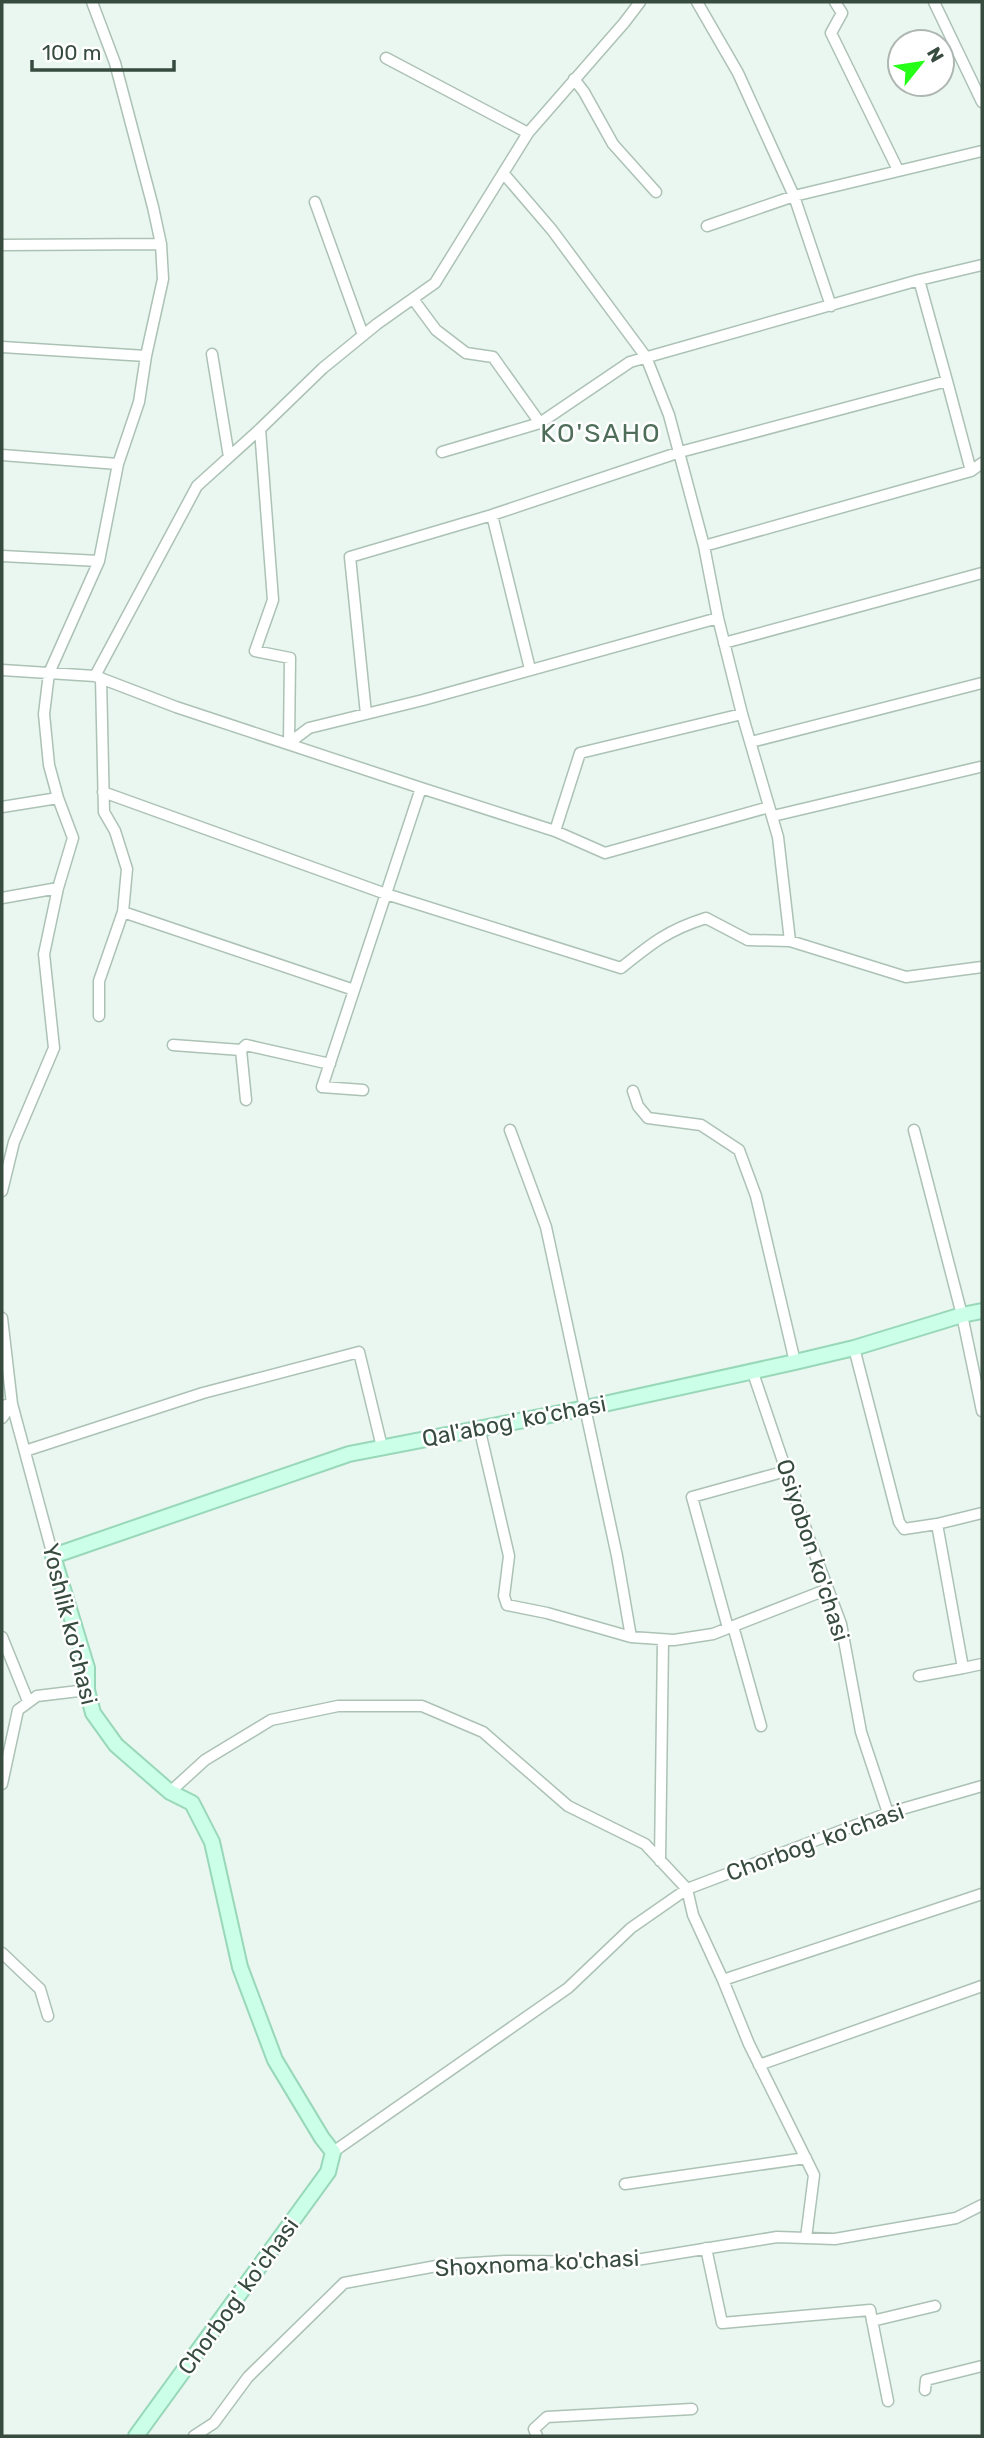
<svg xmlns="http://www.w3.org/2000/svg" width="984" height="2438" font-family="Rubik,sans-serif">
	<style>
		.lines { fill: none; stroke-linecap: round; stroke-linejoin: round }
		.street-casing { stroke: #acc2b5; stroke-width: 13 }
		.secondary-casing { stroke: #98d8b9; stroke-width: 18 }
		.street { stroke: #fff; stroke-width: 10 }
		.secondary { stroke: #cbffe7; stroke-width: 14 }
		.labels { text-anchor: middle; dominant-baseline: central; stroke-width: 5; stroke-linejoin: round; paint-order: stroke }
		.street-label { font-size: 23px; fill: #374b3f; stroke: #fff }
		.quarter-label { font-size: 26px; letter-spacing: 2px; fill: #4e6e5a; stroke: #fff }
	</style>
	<rect width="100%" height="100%" fill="#eaf6f0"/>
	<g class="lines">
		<defs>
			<path id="street" d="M697,2L738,73L794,196L831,306
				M835,2L842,13L831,33L898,170
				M934,2L982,102
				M386,58L528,133
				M574,79L584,92L613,144L656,192
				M504,174L552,230L646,357L669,415L704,546L718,618L742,714L778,837L790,941
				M315,202L363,335
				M707,226L794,196L982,151
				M2,245L161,244
				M413,299L436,330L466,353L493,357L540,423L630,362L919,280L982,265
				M2,347L146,356
				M212,354L229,457
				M947,381L971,471
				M260,429L273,600L255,651L290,658L289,743
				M442,452L540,423
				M2,455L118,464
				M492,515L530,669
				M704,546L971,471L982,463
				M2,556L99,561
				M724,643L982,573
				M2,670L95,676L176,707L421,788L322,1087L363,1090
				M95,676L197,486L260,429L323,368L377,324L435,283L528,133L624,23L640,2
				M101,678L104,812L115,831L127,869L123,912
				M366,714L350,557L492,515L680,452L947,381L919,280
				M751,742L982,683
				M289,743L309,728L423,700L718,618
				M421,788L555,831L580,753L742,714
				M103,792L386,894L621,968C652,943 668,930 706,918L748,940L790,941L906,977L982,967
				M2,807L58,798
				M773,816L980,767
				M555,831L605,853L769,807
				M2,898L58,888
				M99,1016V981L123,912L354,990
				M173,1045L241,1050
				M633,1091L638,1106L648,1118L701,1125L739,1150L756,1196L795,1362
				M246,1100L241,1050L246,1045L330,1064
				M510,1130L546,1227L617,1556L631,1637
				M914,1130L962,1315L982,1411
				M2,1191L14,1142L54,1048L44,954L58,888L73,838L58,798L49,765L44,714L49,673L99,561L118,464L139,402L146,356L163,279L161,244L153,207L115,63L92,2
				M2,1318L12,1404L53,1556
				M854,1348L899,1522L904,1529L937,1524
				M752,1370L810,1541L841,1624L861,1732L888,1813
				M2,1406L12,1404L2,1418
				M479,1427L509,1556L504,1596L507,1605L547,1613L631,1637L674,1640L713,1634L828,1589
				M25,1451L203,1393L359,1352L382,1447
				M982,1513L937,1524L963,1668L982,1664
				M733,1626L761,1726
				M728,1628L692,1497L786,1471
				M2,1637L28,1701
				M919,1676L963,1668
				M2,1784L18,1710L37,1696L87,1690
				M170,1792L205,1760L271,1720L338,1706H422L483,1732L568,1806L645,1844L687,1889L888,1813L982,1786
				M660,1861L663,1640
				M2,1953L40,1989L48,2016
				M723,1980L982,1894
				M759,2065L982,1986
				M333,2152L568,1988L631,1928L687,1889L693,1915L723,1980L749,2044L814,2175L806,2238
				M625,2184L806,2158
				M706,2248L722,2323L870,2310L888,2401
				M872,2321L935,2306
				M925,2390L926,2380L982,2366
				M194,2436L214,2423L248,2377L344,2283L442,2265L505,2261L624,2262L777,2237L835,2239L956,2218L982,2205
				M537,2436L534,2429L547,2417L692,2409"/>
			<path id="secondary" d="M136,2436L328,2172L333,2152L322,2138L275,2060L240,1967L212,1842L192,1803L170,1792L116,1745L93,1713L87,1690V1668L53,1556L349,1454L586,1408L795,1362L854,1348L962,1315L982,1311"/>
		</defs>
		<use href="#street" class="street-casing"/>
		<use href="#secondary" class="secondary-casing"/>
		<use href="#street" class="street"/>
		<use href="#secondary" class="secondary"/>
	</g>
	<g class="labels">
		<g class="street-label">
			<text transform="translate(514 1421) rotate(-11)">Qal'abog' ko'chasi</text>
			<text transform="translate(813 1550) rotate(72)">Osiyobon ko'chasi</text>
			<text transform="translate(70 1624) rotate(76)">Yoshlik ko'chasi</text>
			<text transform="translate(815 1842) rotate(-20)">Сhorbog' ko'chasi</text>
			<text transform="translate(537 2263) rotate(-3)">Shoxnoma ko'chasi</text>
			<text transform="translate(238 2296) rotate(-54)">Chorbog' ko'chasi</text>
		</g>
		<g class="quarter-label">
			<text x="601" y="433">KO'SAHO</text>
		</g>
	</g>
	<rect width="984" height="2438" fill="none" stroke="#374b3f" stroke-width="7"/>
	<g transform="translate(921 63) rotate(60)"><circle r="33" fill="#ffffff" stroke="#afb7b2" stroke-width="2"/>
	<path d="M0-5L12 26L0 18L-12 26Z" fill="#26ff18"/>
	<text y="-10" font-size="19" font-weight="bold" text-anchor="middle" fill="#374b3f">N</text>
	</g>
	<path d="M32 60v10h142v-10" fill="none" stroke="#374b3f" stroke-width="3.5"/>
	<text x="42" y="60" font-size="21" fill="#374b3f" stroke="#ffffff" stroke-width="5" paint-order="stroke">100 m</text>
</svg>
